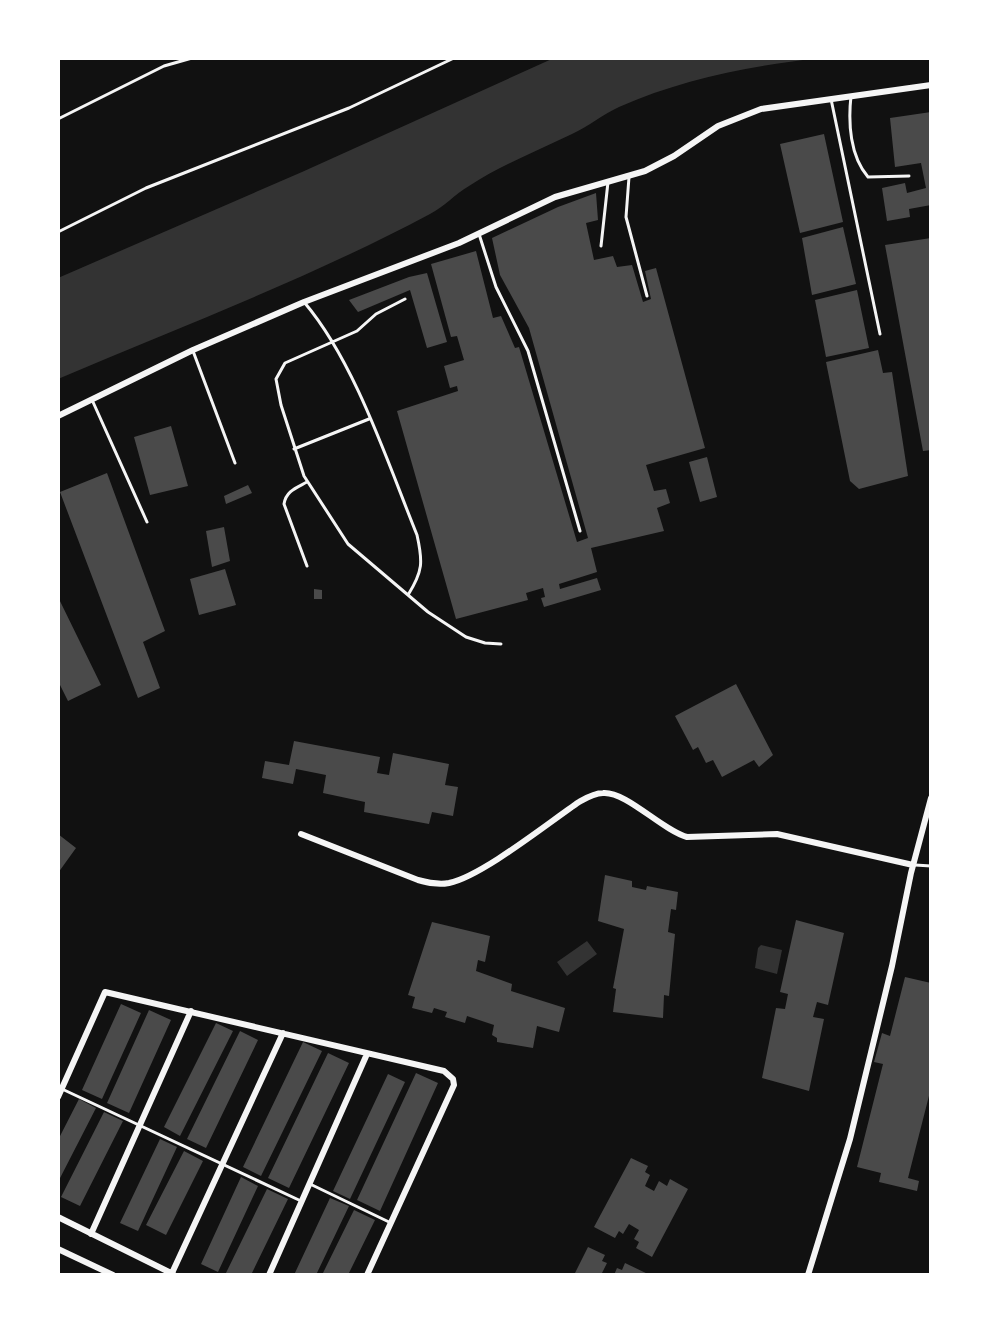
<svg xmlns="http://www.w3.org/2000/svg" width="989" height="1333" font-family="Barlow,sans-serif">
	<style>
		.water { fill: #333 }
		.building { fill: #4a4a4a }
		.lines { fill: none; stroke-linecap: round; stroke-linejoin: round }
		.service { stroke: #f5f5f5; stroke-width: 3 }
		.minor { stroke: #f5f5f5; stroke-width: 6 }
	</style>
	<rect width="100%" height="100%" fill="#111"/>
	<path class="water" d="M554,58H819C751,66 682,79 619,107C603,114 588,127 572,134C537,151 501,165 469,186C455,194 444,207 430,214C310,278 182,326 58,379V278L302,172Z
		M587,941L597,954L567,976L557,962Z
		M761,945L782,950L777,974L755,968L758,948Z"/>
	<path class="building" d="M931,112V205L909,209L910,217L887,221L882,188L905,183L907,193L926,188L921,163L895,167L890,118Z
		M824,134L843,222L800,233L780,144Z
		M596,193L598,220L586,223L594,260L613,256L617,267L632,265L643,302L651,299L645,271L656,268L705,448L646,465L654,491L666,489L670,503L657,508L664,531L591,548L597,572L559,584L560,589L597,578L601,590L544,607L541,598L545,597L543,588L526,593L528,600L456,619L397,411L458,391L457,386L450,388L444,366L464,360L457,336L451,337L431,264L476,251L493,318L501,316L515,348L519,347L577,542L588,538L529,328L500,275L492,238L558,207Z
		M843,227L856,284L812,295L802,238Z
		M931,238V450L923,451L885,245Z
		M427,273L447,342L427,348L410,290L358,312L349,300L409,277Z
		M857,290L869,348L826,357L815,300Z
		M878,350L883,373L892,372L908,476L859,489L850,481L826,362Z
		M171,426L188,486L150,495L134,437Z
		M707,457L717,497L700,502L689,462Z
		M107,473L165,631L143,642L160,688L138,698L60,492Z
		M248,485L252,493L226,504L224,496Z
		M224,527L230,561L212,567L206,531Z
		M225,569L236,605L199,615L190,579Z
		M314,589L322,590V599H314Z
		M58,597L101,685L68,701L58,681Z
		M736,684L773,755L759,767L754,760L722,777L713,760L706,763L698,747L693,750L675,716Z
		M294,741L380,757L377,773L389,775L393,753L449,764L445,785L458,787L453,816L432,812L429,824L364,812L365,802L323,793L326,775L296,769L293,784L262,778L265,761L289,765Z
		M58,834L76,848L58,873Z
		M605,875L632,881V887L646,890L647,886L678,892L676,910L671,909L668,932L675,934L669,996L664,995L663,1018L613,1012L616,989L613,988L624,929L598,921Z
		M796,920L844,933L828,1005L817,1002L813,1017L824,1019L809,1091L762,1078L776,1008L785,1009L788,994L780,992Z
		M432,922L490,936L485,962L478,960L476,971L512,984L511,991L565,1008L559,1032L537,1026L533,1048L497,1042V1038L492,1035L494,1025L467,1016L465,1023L445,1017L447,1012L434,1008L432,1013L412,1008L415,997L408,995Z
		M905,977L931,983V1088L908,1178L919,1181L917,1191L879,1182L881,1173L857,1167L883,1064L874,1062L882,1033L890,1036Z
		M121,1004L141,1013L102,1099L82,1090Z
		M149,1010L171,1020L129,1113L107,1103Z
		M216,1023L233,1031L180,1136L164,1127Z
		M240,1031L258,1040L206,1148L187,1139Z
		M303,1042L322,1051L261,1176L243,1167Z
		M328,1053L349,1063L289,1188L268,1178Z
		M416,1073L438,1083L380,1211L357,1200Z
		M388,1074L405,1082L350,1199L333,1191Z
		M79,1099L96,1108L58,1182V1140Z
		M104,1112L123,1121L80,1206L61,1197Z
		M160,1139L177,1147L138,1231L120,1223Z
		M184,1151L203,1161L166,1235L146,1225Z
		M631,1158L648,1166L645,1172L650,1175L645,1186L654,1191L659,1181L667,1186L670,1179L688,1189L652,1257L636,1248L639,1242L634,1239L639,1230L629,1224L623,1234L619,1231L615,1238L594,1227Z
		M241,1177L258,1186L218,1272L201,1264Z
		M267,1189L288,1199L251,1275H225Z
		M330,1198L349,1206L316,1275H294Z
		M354,1210L375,1220L348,1275H322Z
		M588,1247L605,1255L602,1261L607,1263L601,1275H574Z
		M625,1263L650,1275H614L617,1268L622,1270Z"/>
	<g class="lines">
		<path class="service" d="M58,59L59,58
			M851,96C848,123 850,156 868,177L909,176
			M831,99L880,334
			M58,119L164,66L192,58
			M629,177L626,217L647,296
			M58,232L146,188L349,108L454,58
			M479,234L496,287L528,351L580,531
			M601,246L608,182
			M405,299L376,314L357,331L285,363L276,379L281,405L304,476L348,544L428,612L466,637L485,643L501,644
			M304,302C355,362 387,461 417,535C423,562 423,571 408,595
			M193,351L235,463
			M93,402L147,522
			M294,449L369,419
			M307,482C296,488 286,491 284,504L307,566
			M915,865L931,866
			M62,1089L301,1201
			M310,1184L389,1222"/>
		<path class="minor" d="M58,416L193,350L304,302L459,243L555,197L645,171L674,156L718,126L761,109L931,85
			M301,834L418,880C429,883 438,885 449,883C482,876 548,823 579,802C586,798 594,793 603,793C626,791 662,830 687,837L777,834L913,865
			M58,1097L105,992L444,1071L453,1079L454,1085L367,1275
			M58,1217L173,1274
			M91,1234L191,1011
			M58,1249L113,1275
			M172,1273L283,1033
			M269,1275L367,1054
			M808,1275L850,1139L892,966L911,873L931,798"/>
	</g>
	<rect width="989" height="1333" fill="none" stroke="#ffffff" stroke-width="120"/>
</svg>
